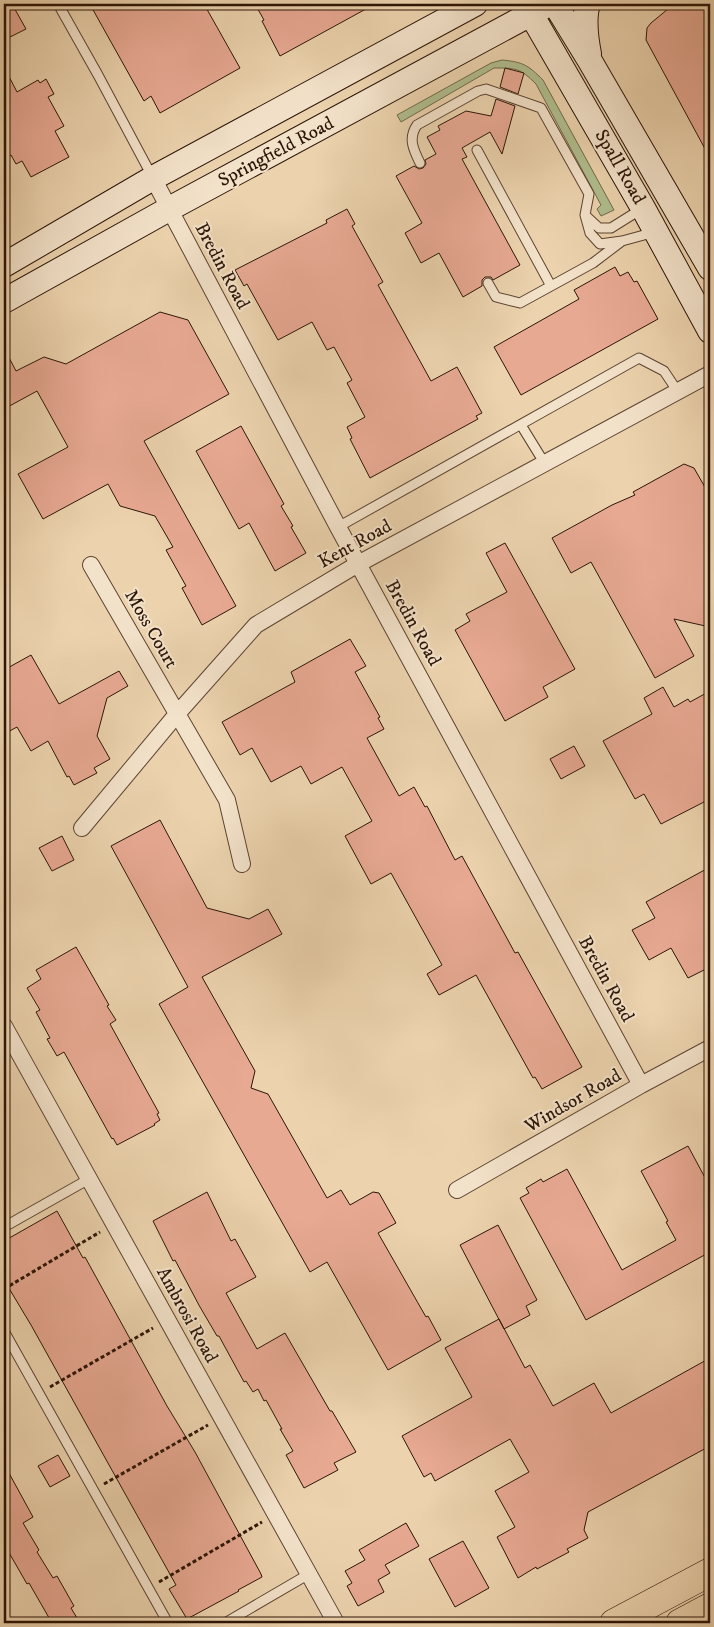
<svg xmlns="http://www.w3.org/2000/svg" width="714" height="1627" font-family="'IM FELL DW Pica',serif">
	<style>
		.green { fill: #b1be8f; stroke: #6e6a4b }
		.building { fill: #e8a993; stroke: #2c1507 }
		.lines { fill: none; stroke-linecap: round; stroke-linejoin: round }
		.service-casing { stroke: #5c4431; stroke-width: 11 }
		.minor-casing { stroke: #5c4431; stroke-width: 18 }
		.secondary-casing { stroke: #2c1507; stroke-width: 26 }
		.trunk-casing { stroke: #2c1507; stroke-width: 29 }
		.path { stroke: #2c1507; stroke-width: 3; stroke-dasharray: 4 2.5; stroke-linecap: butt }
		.service { stroke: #f3e2ca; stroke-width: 9 }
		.minor { stroke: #f3e2ca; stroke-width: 16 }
		.secondary { stroke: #f3e2ca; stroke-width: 24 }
		.trunk { stroke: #ecd3ae; stroke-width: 28 }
		.labels { text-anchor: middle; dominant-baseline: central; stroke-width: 4; stroke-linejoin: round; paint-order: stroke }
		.street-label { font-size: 19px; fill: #2c1507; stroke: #f3e2ca }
	</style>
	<rect width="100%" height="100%" fill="#ecd3ae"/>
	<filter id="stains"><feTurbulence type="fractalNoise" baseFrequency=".004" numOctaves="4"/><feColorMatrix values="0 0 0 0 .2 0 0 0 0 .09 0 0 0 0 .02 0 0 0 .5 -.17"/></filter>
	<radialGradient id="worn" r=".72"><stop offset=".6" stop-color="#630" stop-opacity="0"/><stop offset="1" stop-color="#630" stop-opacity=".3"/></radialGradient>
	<path class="green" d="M502,60C523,62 528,65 543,80L614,210L601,216L597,209L601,205L536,84C520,68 516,68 494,68L401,122L397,115L491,63Z"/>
	<path class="building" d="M4,4H12L26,29L4,40Z
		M100,4H204L240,68L160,113L151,96L144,101L92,8Z
		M255,4H375L280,56L262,21L264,20Z
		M674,4H710V158L646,40L647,28L651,23Z
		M4,67L17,92L38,80L40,83L46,79L54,94L48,97L64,126L55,131L69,157L31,177L22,161L16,164L11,155L4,159Z
		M505,68L524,73L518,94L500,87Z
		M496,99L515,106L502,154L490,132L462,148L467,157L462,159L520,265L493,280L491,277H485L482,280V286L463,297L439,253L421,263L405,233L422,223L396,176L414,166L419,169L423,168L426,164L425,160L436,154L427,137L440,130L438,126L466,111L491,116Z
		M347,209L355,224L352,226L383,282L378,285L431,381L457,367L482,413L476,416L478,419L370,478L350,439L352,438L347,427L365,417L347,383L352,380L334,347L327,350L312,322L278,340L247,284L244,286L235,270L327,223L326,220Z
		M615,267L620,276L628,272L634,282L637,281L658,319L521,395L494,347L579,299L574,290Z
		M160,312L188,320L229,394L144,441L236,606L202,625L182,588L186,586L166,550L173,547L155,516L120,506L108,484L43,519L18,474L68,447L37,391L4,409V348L16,371L44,357L66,364Z
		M241,426L284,504L281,506L293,526L291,527L306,553L275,571L249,523L239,529L196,451Z
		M684,464L694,468L710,496V627L674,619L694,656L655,678L591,562L571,573L552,538L612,505L635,495L633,492Z
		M505,543L575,669L543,687L548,697L505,721L455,630L470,621L466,614L507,592L486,553Z
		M350,639L366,666L355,672L380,717L378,718L384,729L367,738L399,796L414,787L425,807L427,806L455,860L462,856L515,953L518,952L582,1067L542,1089L535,1077L533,1078L476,975L439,995L427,974L442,965L391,873L371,884L345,836L372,821L342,767L311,784L301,766L271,782L252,748L240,755L222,722L295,682L291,672Z
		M31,655L59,704L119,671L128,686L107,698L97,736L110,759L94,768L97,773L74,785L69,776L67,777L48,741L31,751L17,727L4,734V670Z
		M663,687L674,707L688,699L690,702L710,691V793L704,802L661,824L644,794L635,799L603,741L652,714L644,698Z
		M574,746L585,766L561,779L550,759Z
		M160,820L207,908L249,919L268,909L282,934L202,977L255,1071L251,1088L268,1094L327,1198L341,1190L350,1205L373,1192L379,1193L396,1223L378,1233L426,1317L428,1316L441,1340L388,1370L327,1262L310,1272L159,1004L188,987L111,846Z
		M62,836L74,860L52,871L39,848Z
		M710,867V967L688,978L671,948L649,960L632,930L655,918L646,902Z
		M76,947L109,1005L107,1006L116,1020L110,1024L159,1113L157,1114L160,1120L154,1124L155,1125L117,1145L113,1138L112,1139L64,1052L57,1056L47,1039L50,1038L36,1012L40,1010L27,988L41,979L36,970Z
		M688,1146L710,1187V1252L586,1320L520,1198L529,1193L526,1188L541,1179L543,1182L567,1169L622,1270L676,1240L666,1222L668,1221L641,1171Z
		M207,1192L231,1241L235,1239L256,1277L226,1293L257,1349L285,1333L330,1411H332L356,1452L334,1463L338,1470L304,1488L286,1455L293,1451L280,1429H282L266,1400L264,1401L258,1389L253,1392L246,1381L244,1382L219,1336H217L200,1307L175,1260L173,1261L153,1221Z
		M57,1211L83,1258L85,1257L167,1406L195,1452L261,1574L262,1577L238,1590L239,1591L187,1619L169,1589L176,1585L31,1325L4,1280V1241Z
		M498,1225L537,1300L526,1306L530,1315L504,1329L460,1245Z
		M499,1319L525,1368L530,1365L553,1406L594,1383L611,1413L710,1358V1446L588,1512L584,1530L588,1538L567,1549L569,1552L537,1569L536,1567L518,1578L497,1537L515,1527L495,1491L529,1472L510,1439L435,1481L431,1473L424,1477L402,1436L472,1397L445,1348Z
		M58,1455L70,1476L50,1487L38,1466Z
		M4,1464L33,1517L23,1523L39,1550L37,1552L53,1578L57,1576L74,1606L71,1608L77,1618L68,1623H52L29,1583L27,1584L4,1544Z
		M406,1523L419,1546L385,1565L390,1573L378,1580L384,1592L358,1606L347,1586L352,1583L345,1571L365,1560L359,1550Z
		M463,1541L489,1588L455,1607L429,1559Z"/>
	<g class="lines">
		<defs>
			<path id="service" d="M58,4L98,75L153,178
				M477,150L551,286
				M420,163C413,149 408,138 417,125L478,91L486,89L541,108L589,194L585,215L599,228H611L643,208
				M585,215L590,233L600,244L622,241L655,232
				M488,283L496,297L520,303L593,263L622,241
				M521,425L545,464
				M338,527L639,358L664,371L678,392
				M4,1227L89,1179
				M4,1331L168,1623
				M225,1623L309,1574"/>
			<path id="minor" d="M153,178L338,527L641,1085
				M91,565L227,800L242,864
				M82,828L177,714L256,625L358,564L710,374
				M4,1026L336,1623
				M457,1190L641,1085L710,1048"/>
			<path id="secondary" d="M528,4L531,14L643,208L710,331
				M555,4L590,61L710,268
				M588,4C583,19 586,38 589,54
				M4,265L153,178L475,4
				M4,301L169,209L549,4"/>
			<path id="trunk" d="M614,1623L710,1572
				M680,1623L710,1607"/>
		</defs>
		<use href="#service" class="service-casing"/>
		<use href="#minor" class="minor-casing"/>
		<use href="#secondary" class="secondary-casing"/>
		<use href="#trunk" class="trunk-casing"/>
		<path class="path" d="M4,1289L100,1232
			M50,1387L153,1328
			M104,1484L208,1425
			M159,1582L262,1522"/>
		<use href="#service" class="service"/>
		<use href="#minor" class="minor"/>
		<use href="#secondary" class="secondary"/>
		<use href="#trunk" class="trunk"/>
	</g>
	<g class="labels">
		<g class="street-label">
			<text transform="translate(276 152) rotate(-28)">Springfield Road</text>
			<text transform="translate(620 167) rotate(60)">Spall Road</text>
			<text transform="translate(222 266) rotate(62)">Bredin Road</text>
			<text transform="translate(355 544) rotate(-29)">Kent Road</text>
			<text transform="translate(413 623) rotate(61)">Bredin Road</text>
			<text transform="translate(151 629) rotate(60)">Moss Court</text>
			<text transform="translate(606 979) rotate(61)">Bredin Road</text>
			<text transform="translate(573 1101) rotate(-30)">Windsor Road</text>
			<text transform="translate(187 1315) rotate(61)">Ambrosi Road</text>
		</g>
	</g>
	<rect width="714" height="1627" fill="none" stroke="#ecd3ae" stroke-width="20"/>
	<rect x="5" y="5" width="704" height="1617" fill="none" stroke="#2c1507" stroke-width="2.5"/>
	<rect x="10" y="10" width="694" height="1607" fill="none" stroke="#2c1507"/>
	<rect width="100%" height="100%" filter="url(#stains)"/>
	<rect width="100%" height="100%" fill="url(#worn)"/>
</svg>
